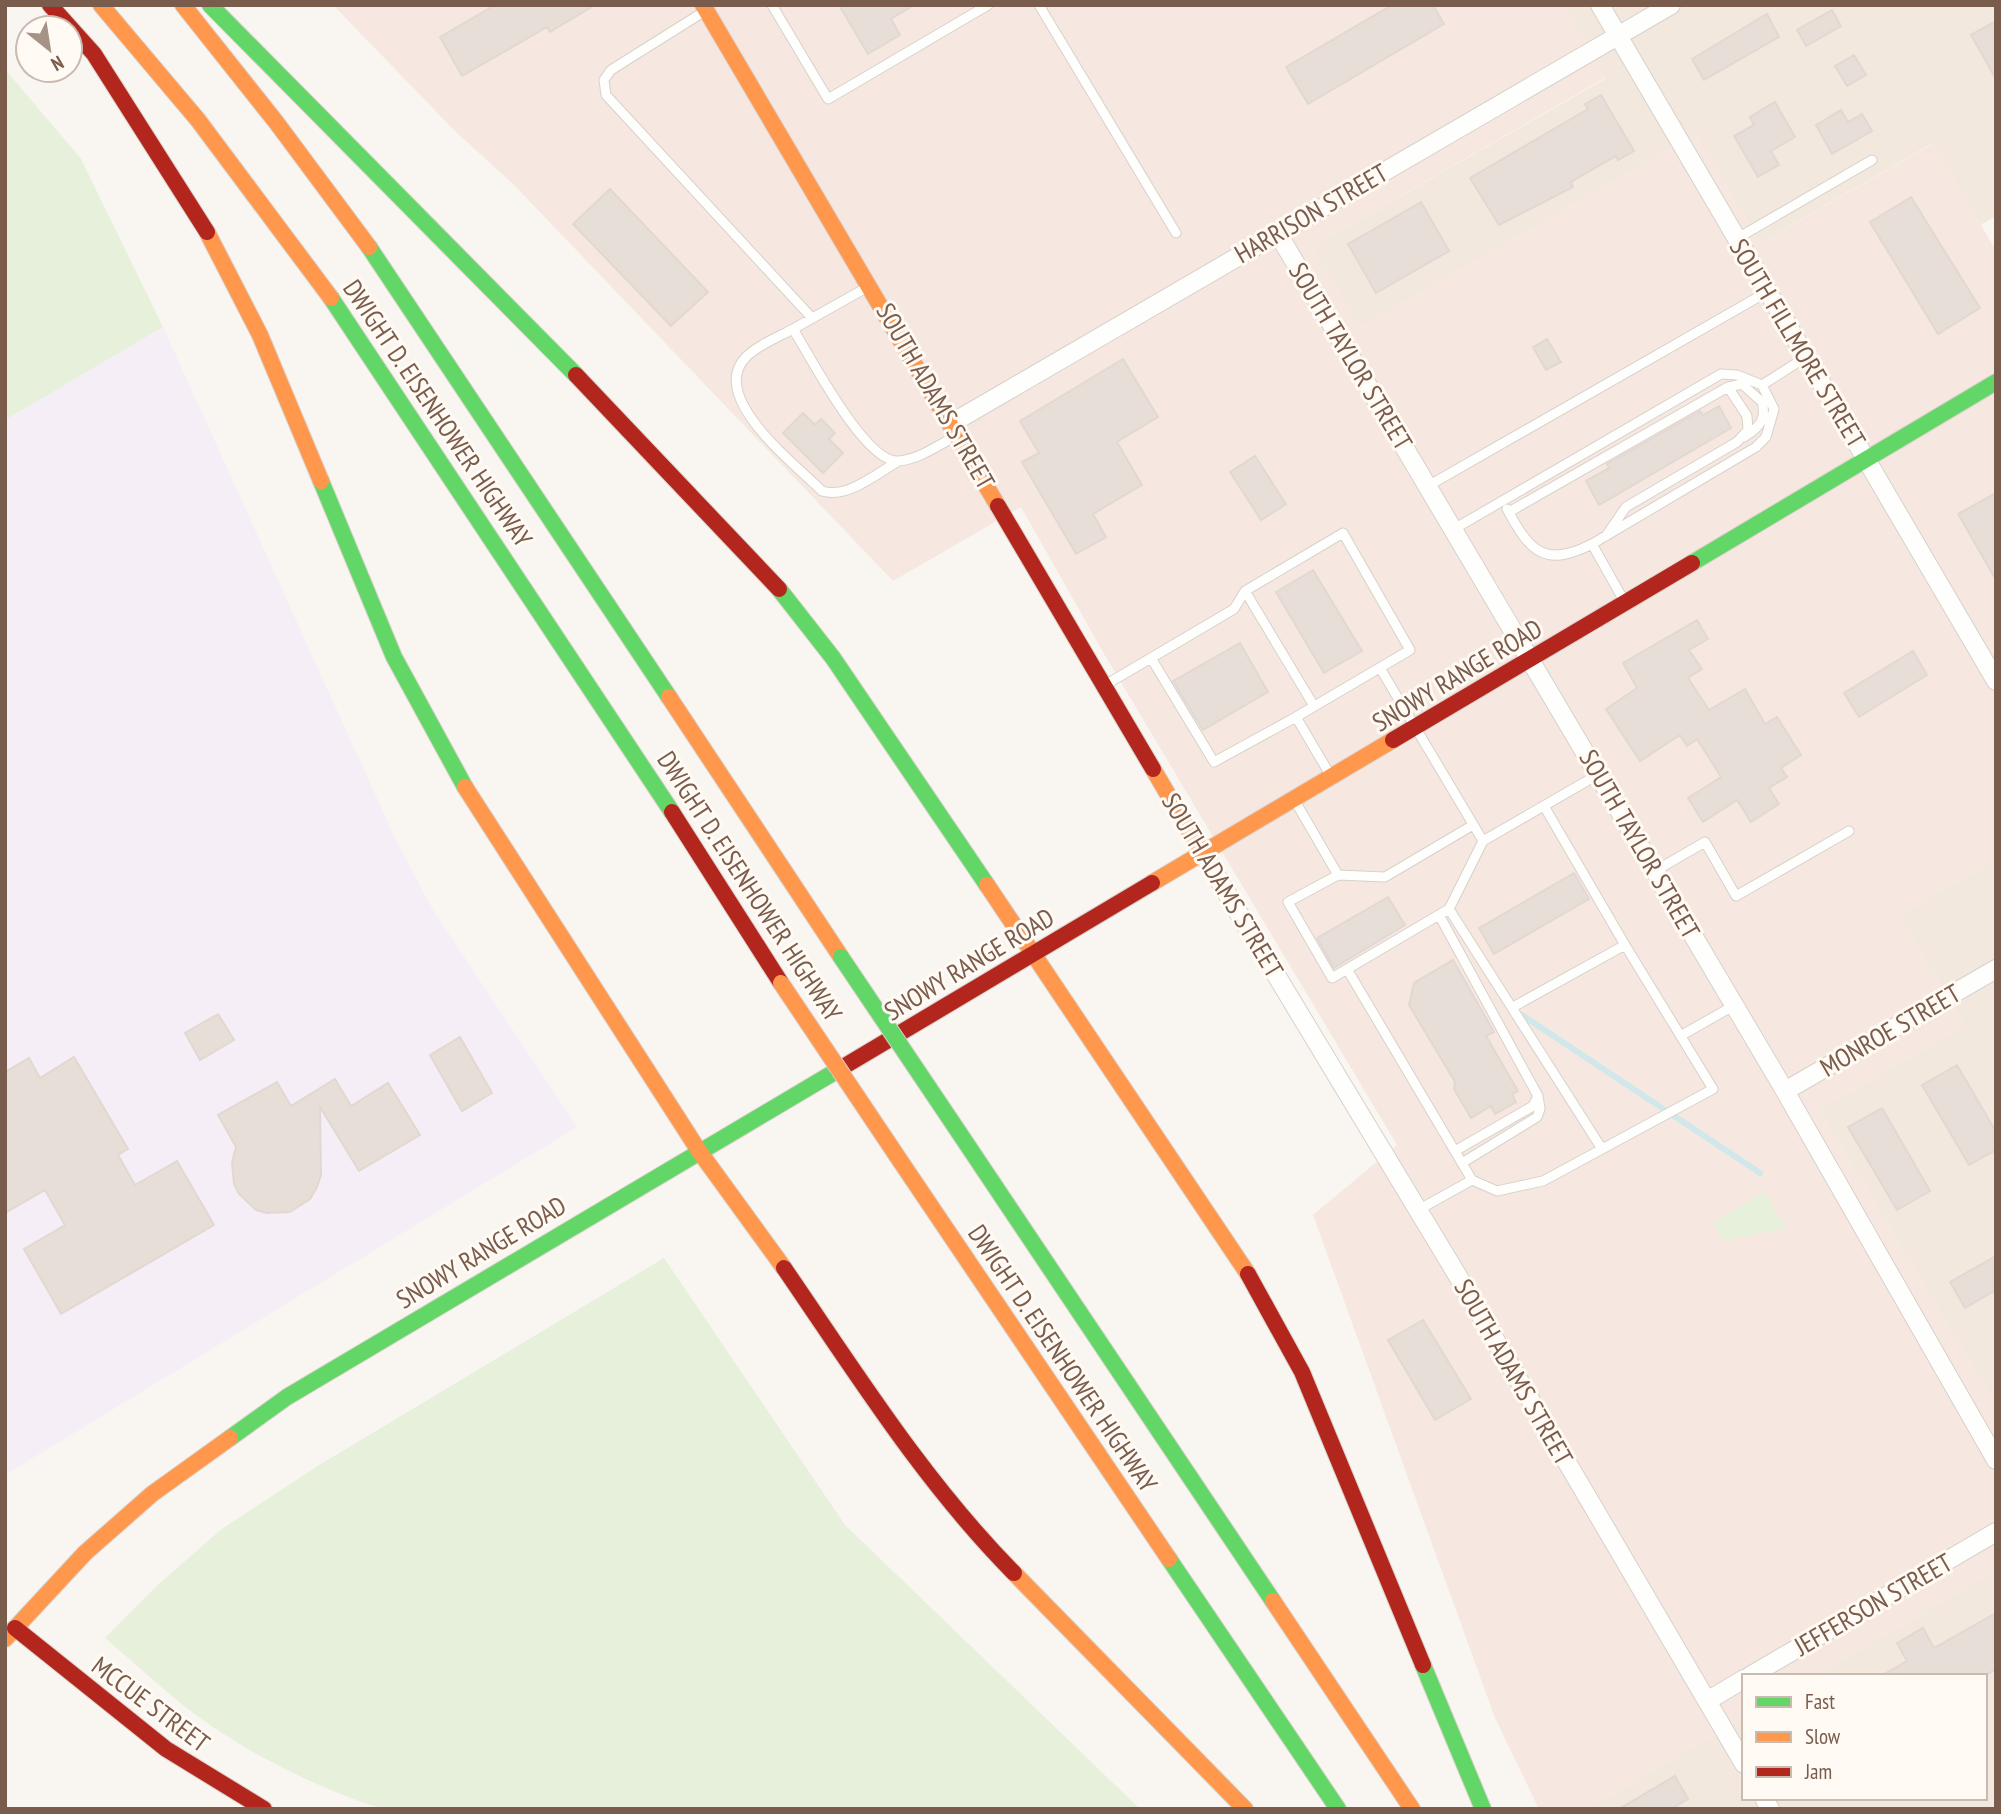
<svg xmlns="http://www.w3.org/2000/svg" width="2001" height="1814" font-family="'PT Sans Narrow',sans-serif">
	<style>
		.residential { fill: #f2e8de }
		.commercial { fill: #f6e8e1 }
		.education { fill: #f6eef6 }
		.green { fill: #e7f0db }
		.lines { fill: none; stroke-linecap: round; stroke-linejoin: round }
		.stream { stroke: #d0e8ea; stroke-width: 6 }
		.building { fill: #e6ded7; stroke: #e2d8d2; stroke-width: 2 }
		.lane-casing { stroke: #d7d1cb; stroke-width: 11 }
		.street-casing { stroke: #d7d1cb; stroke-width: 20 }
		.fast-casing { stroke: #d9d2cb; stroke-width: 18 }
		.slow-casing { stroke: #d9d2cb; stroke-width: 18 }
		.jam-casing { stroke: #d9d2cb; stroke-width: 18 }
		.lane { stroke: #fefefd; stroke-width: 9 }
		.street { stroke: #fefefd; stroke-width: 18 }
		.fast { stroke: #63d668; stroke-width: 16 }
		.slow { stroke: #ff974d; stroke-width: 16 }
		.jam { stroke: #b3261e; stroke-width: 16 }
		.fast-bridge-casing { stroke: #dad1cc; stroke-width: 18; stroke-linecap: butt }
		.slow-bridge-casing { stroke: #dad1cc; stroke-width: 18; stroke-linecap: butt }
		.fast-bridge { stroke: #63d668; stroke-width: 16 }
		.slow-bridge { stroke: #ff974d; stroke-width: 16 }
		.labels { text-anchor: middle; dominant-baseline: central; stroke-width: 6; stroke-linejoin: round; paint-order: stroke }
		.street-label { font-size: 26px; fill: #7a5c4d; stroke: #fffaf3 }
	</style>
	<rect width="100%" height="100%" fill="#f9f5f0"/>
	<path class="residential" d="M1564,5H1996V216L1980,225L1933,143L1760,243L1695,134L1360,327L1312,247L1605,79Z
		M1996,860V1405L1819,1109L1965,1026L1899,915Z
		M1996,1570V1809H1587L1744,1717V1798H1985V1676H1815Z"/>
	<path class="commercial" d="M333,5H1564L1605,78L1312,247L1360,326L1696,133L1760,243L1934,143L1996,251V860L1899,915L1965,1026L1819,1109L1996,1405V1570L1815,1676H1744V1717L1587,1809H1539L1495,1718L1313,1215L1397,1145L1107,659L1021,507L893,581L514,185L454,130Z"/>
	<path class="education" d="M163,327L395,838L433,910L577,1127L5,1475V420Z"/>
	<path class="green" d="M5,69L81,159L163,327L5,420Z
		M1765,1192L1786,1228L1724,1241L1713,1222Z
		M664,1258L845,1525L1140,1809H383C318,1788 256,1758 200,1718C167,1694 136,1664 105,1638L161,1582L223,1528L321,1464Z"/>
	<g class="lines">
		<path class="stream" d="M1522,1015L1760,1173"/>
	</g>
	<path class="building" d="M495,5H595L550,32L547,27L462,76L440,37Z
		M839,5H914L891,19L900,35L868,54Z
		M1392,5H1433L1444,24L1308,104L1286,67Z
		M1832,10L1841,26L1806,46L1797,30Z
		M1767,14L1779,37L1704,80L1692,59Z
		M1996,21V79L1971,35Z
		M1854,55L1866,75L1847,86L1835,66Z
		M1601,95L1634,151L1618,160L1616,156L1571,182L1573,187L1499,225L1470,178L1588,109L1585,104Z
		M1775,102L1795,137L1771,151L1779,165L1758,177L1734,136L1754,125L1750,117Z
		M1841,110L1848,122L1862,114L1872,131L1832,154L1816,125Z
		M610,189L708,292L671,326L573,224Z
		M1911,197L1980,308L1938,334L1870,222Z
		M1421,202L1449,251L1376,293L1348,244Z
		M1547,339L1561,362L1546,370L1533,347Z
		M1123,359L1158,417L1117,442L1142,485L1093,514L1106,537L1076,554L1022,462L1039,453L1020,421Z
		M1719,406L1731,428L1599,505L1586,481L1609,468L1607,464L1700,411L1703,415Z
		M803,413L815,425L821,419L835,433L829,439L843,453L823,473L783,433Z
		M1255,456L1286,504L1261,520L1230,472Z
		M1996,493V580L1958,514Z
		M1313,570L1362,651L1324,673L1276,592Z
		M1697,620L1708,639L1689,650L1702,669L1688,678L1709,710L1745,689L1765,724L1777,717L1801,755L1781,768L1787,777L1769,788L1779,804L1751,822L1737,800L1703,822L1688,798L1721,777L1697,739L1687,746L1680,735L1640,761L1606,709L1637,688L1623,663Z
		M1240,643L1268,692L1203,730L1173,681Z
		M1913,651L1927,675L1859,717L1844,693Z
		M1574,873L1589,899L1494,954L1479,928Z
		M1388,897L1405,925L1334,968L1317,938Z
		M1453,960L1494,1032L1486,1036L1518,1091L1512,1094L1516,1102L1495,1114L1491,1106L1471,1118L1454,1089L1455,1082L1409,1005L1414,983Z
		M218,1014L234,1040L200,1060L185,1033Z
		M460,1037L492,1093L462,1111L430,1055Z
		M74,1057L128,1149L118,1155L135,1185L177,1161L214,1225L61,1314L24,1249L65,1225L45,1190L5,1213V1072L29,1058L40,1078Z
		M1957,1065L1996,1132V1150L1969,1165L1922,1085Z
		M335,1079L351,1106L388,1083L420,1135L359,1171L320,1107L321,1175L317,1187L310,1199L290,1212L267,1213L256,1210L239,1194L234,1184L232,1162L236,1147L218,1115L277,1082L291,1106Z
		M1882,1108L1930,1191L1897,1210L1848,1127Z
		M1996,1256V1290L1965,1308L1950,1282Z
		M1423,1320L1471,1399L1435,1420L1388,1340Z
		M1996,1613V1669L1984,1676H1881L1907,1661L1897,1643L1923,1628L1934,1648Z
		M1675,1776L1688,1799L1671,1809H1619Z"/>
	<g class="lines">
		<defs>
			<path id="lane" d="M772,5L828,99L988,5
				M1039,5L1176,233
				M705,11L611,70L604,80L606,95L812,318
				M1736,239L1872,160
				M866,288L793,329C810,356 866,465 899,461C919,459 937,446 954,437
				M793,329C778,337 758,345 746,357C707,397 796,465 822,491C847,499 876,474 897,462
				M1728,387L1742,384L1762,402C1767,419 1759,428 1744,437
				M1428,486L1767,292
				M1507,509C1530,552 1545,568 1592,544
				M1509,512L1728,387L1747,416L1748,430L1737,442L1626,507L1606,536
				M1454,529L1721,374L1737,375L1762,385L1806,357
				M1245,591L1314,706
				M1623,599L1592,544L1756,447L1766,437L1774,409L1762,385
				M1151,658L1234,609L1245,591L1343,533L1410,650L1296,717
				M1380,668L1483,841L1599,774
				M1105,685L1151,658L1214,762L1296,717L1329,773
				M1295,801L1338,875
				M1473,825L1385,877L1338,875L1288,902L1332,978L1449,909L1483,841
				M1655,871L1705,842L1736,896L1849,831
				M1449,909L1602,1149
				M1439,915L1538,1096L1533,1106L1455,1151
				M1347,969L1472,1180L1497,1191L1543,1181L1713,1089L1625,945
				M1513,1007L1625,945L1544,806
				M1682,1035L1735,1005
				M1462,1163L1537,1117L1540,1109L1538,1096
				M1418,1210L1472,1180"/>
			<path id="street" d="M1600,5L1996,681
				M1277,232L1785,1091L1996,1460
				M952,423L1671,5
				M1203,854L1456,1273L1744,1764
				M1785,1091L1996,969
				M1750,1676L1996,1532
				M1707,1701L1744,1679
				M1764,1798L1770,1809"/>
			<path id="fast" d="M210,5L576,375
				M369,247L669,697
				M331,298L672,812
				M321,481L394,657L465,787
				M1692,563L1996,382
				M779,589L833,658L987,885
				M956,1128L1273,1601
				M230,1438L287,1397L838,1070
				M1169,1559L1338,1809
				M1423,1665L1483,1809"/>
			<path id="slow" d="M101,5L198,120L331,298
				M183,5L276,122L369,247
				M703,5L998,506
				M207,232L260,335L321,481
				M669,697L841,957
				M1153,769L1203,854
				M465,787L699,1151L784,1268
				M1152,883L1393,740
				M987,885L1248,1274
				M901,1162L1169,1559
				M1014,1573L1245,1809
				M1273,1601L1412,1809
				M5,1639L85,1553L152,1494L230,1438"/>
			<path id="jam" d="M50,5L94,54L207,232
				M576,375L779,589
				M998,506L1153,769
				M1393,740L1692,563
				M672,812L781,983
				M838,1070L1152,883
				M784,1268C856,1373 924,1482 1014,1573
				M1248,1274L1302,1372L1423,1665
				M15,1628L166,1749L264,1809"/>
		</defs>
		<use href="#lane" class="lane-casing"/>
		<use href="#street" class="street-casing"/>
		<use href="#fast" class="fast-casing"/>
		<use href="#slow" class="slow-casing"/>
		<use href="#jam" class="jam-casing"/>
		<use href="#lane" class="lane"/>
		<use href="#street" class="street"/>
		<use href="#fast" class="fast"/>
		<use href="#slow" class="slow"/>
		<use href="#jam" class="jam"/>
		<defs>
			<path id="fast-bridge" d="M841,957L956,1128"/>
			<path id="slow-bridge" d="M781,983L901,1162"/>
		</defs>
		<use href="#fast-bridge" class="fast-bridge-casing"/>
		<use href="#slow-bridge" class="slow-bridge-casing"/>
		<use href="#fast-bridge" class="fast-bridge"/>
		<use href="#slow-bridge" class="slow-bridge"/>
	</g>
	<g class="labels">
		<g class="street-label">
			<text transform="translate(1311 213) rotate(-30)">HARRISON STREET</text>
			<text transform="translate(1798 343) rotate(59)">SOUTH FILLMORE STREET</text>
			<text transform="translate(1351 356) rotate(59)">SOUTH TAYLOR STREET</text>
			<text transform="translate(936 396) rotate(60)">SOUTH ADAMS STREET</text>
			<text transform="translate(438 413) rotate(56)">DWIGHT D. EISENHOWER HIGHWAY</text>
			<text transform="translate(1457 675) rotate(-31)">SNOWY RANGE ROAD</text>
			<text transform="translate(1640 844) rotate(60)">SOUTH TAYLOR STREET</text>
			<text transform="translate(1223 885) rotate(59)">SOUTH ADAMS STREET</text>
			<text transform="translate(750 886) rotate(57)">DWIGHT D. EISENHOWER HIGHWAY</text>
			<text transform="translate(969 964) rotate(-31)">SNOWY RANGE ROAD</text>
			<text transform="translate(1890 1030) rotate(-30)">MONROE STREET</text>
			<text transform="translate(481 1252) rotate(-31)">SNOWY RANGE ROAD</text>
			<text transform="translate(1063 1358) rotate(56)">DWIGHT D. EISENHOWER HIGHWAY</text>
			<text transform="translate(1514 1372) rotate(60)">SOUTH ADAMS STREET</text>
			<text transform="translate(1873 1604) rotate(-30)">JEFFERSON STREET</text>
			<text transform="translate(151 1704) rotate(37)">MCCUE STREET</text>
		</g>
	</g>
	<rect width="2001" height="1814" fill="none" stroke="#7a5c4d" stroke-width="14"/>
	<rect x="1742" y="1674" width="245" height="126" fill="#fffaf3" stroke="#cabbb1" stroke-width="2"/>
	<rect x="1756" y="1697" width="35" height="10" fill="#63d668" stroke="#cabbb1" stroke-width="2"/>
	<text x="1805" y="1709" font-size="21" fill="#7a5c4d">Fast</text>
	<rect x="1756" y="1732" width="35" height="10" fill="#ff974d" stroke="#cabbb1" stroke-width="2"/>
	<text x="1805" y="1744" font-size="21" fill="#7a5c4d">Slow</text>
	<rect x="1756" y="1767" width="35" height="10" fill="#b3261e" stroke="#cabbb1" stroke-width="2"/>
	<text x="1805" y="1779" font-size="21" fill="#7a5c4d">Jam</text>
	<g transform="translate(49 49) rotate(150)"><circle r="33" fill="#fffaf3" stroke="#cabbb1" stroke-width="2"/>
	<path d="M0-5L12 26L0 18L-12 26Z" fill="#a69286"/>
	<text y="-10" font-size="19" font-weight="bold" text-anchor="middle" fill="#7a5c4d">N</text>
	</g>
</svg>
